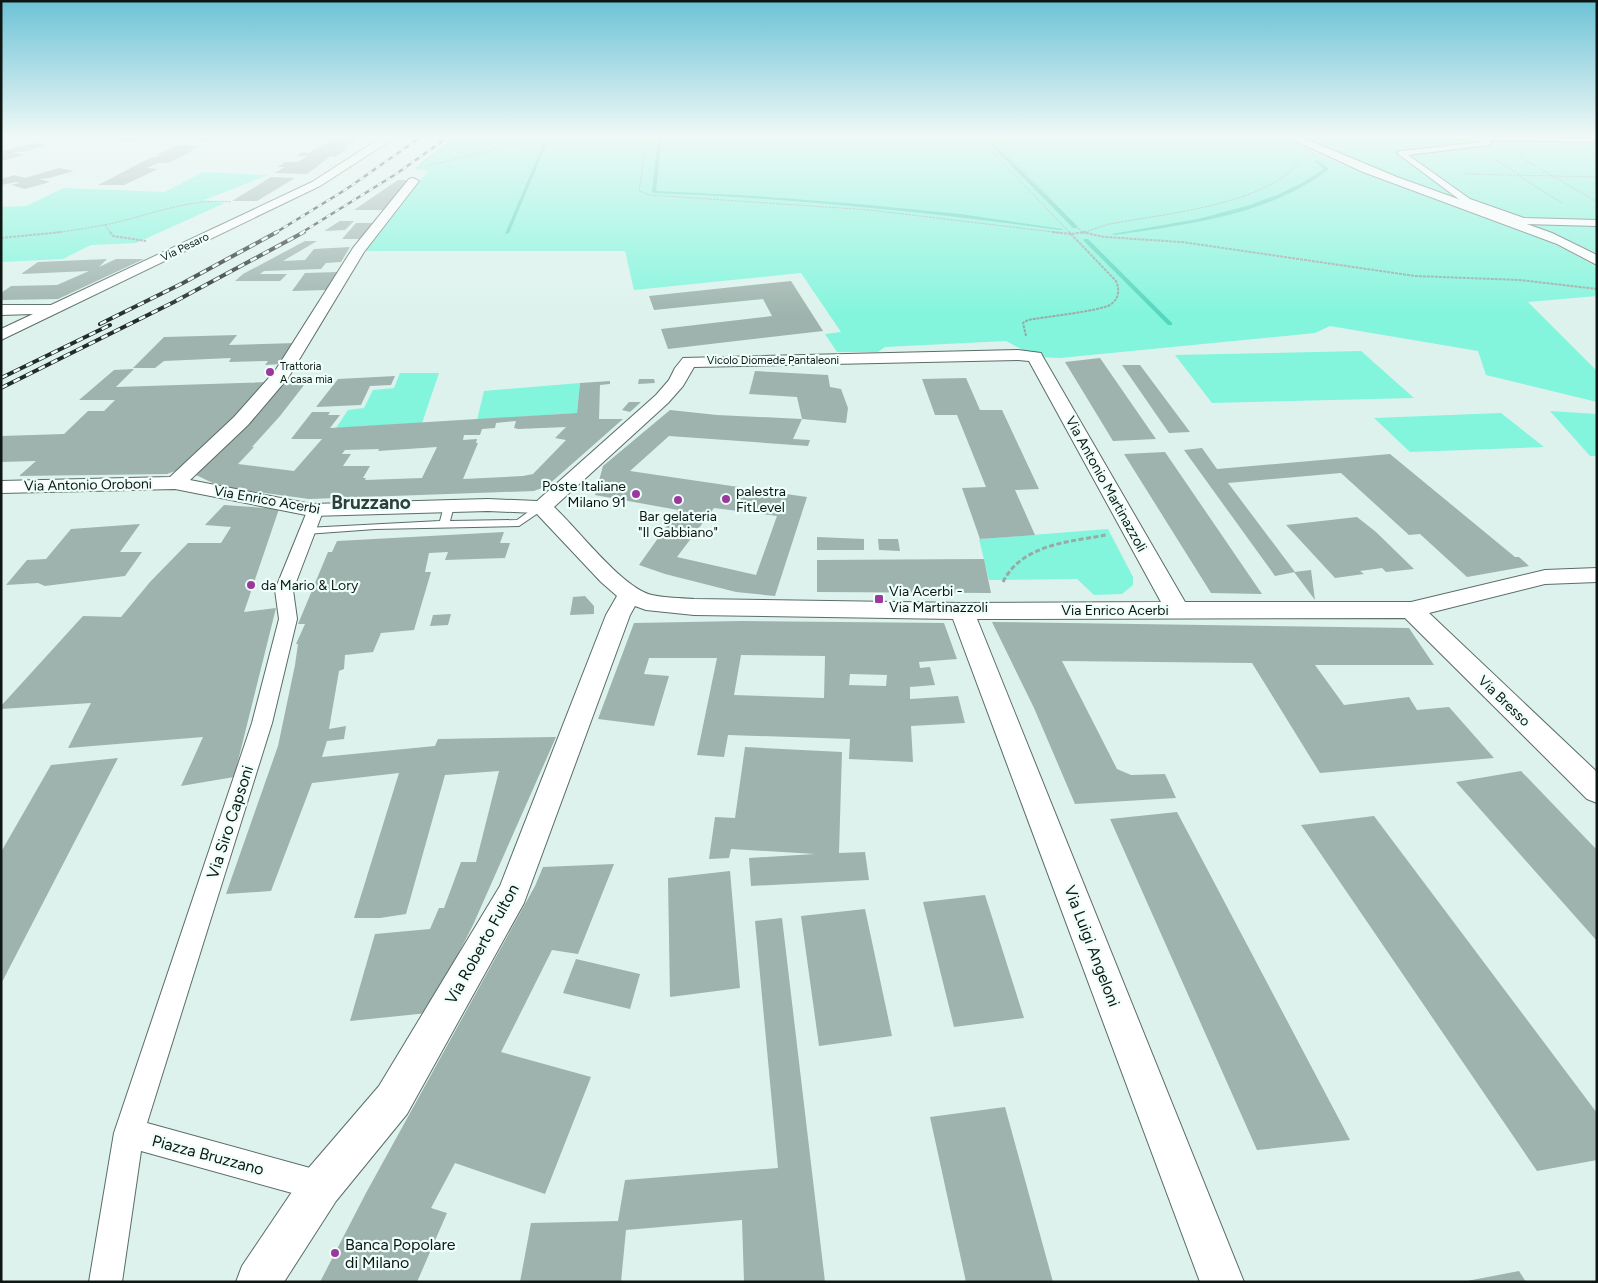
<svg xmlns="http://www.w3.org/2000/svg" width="1598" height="1283" font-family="Figtree,sans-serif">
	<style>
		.green { fill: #82f5dc }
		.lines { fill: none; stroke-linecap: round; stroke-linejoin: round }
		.stream { fill: #53d6bc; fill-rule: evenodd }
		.building { fill: #9eb3ad; fill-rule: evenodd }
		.service-casing { stroke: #5a6d68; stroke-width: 2 }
		.pedestrian-casing { stroke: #5a6d68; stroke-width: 2 }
		.minor-casing { stroke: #5a6d68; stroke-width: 2 }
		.path-far2 { stroke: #99a9a5; stroke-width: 1; stroke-dasharray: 2.5 1; stroke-linecap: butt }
		.path-far1 { stroke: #99a9a5; stroke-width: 2; stroke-dasharray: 3 1; stroke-linecap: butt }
		.path { stroke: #99a9a5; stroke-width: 3; stroke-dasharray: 5 2.5; stroke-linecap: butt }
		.service { fill: #fff; fill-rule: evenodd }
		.pedestrian { fill: #fff; fill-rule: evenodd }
		.minor { fill: #fff; fill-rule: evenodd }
		.rail-far1-casing { stroke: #232c2a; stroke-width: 2.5 }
		.rail-casing { stroke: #232c2a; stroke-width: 4 }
		.rail-far1 { stroke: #eefffa; stroke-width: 2; stroke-dasharray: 5; stroke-linecap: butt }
		.rail { stroke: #eefffa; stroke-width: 2.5; stroke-dasharray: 7; stroke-linecap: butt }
		.poi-dot { fill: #9c389d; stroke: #eefffa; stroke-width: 2 }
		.labels { text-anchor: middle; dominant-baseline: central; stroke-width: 4.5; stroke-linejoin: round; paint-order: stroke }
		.far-street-label { font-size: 11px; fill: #0e1614; stroke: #eefffa }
		.far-poi-label { font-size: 11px; fill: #0e1614; stroke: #eefffa; text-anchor: start }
		.street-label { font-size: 14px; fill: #0e1614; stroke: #eefffa }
		.poi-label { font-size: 14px; fill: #0e1614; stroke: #eefffa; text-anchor: start }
		.near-street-label { font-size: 16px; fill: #0e1614; stroke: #eefffa }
		.near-poi-label { font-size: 16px; fill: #0e1614; stroke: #eefffa; text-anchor: start }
		.district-label { font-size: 19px; font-weight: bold; fill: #2f403c; stroke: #eefffa }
	</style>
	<rect width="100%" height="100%" fill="#ddf2ed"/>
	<path class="green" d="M455,137H1285C1384,192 1500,209 1597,267V296L1528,302L1597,371V402L1486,375L1478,351L1330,326L1315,333L1060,358L1036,357L1006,341L885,347L878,352H837L825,334L841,332L801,273L634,290L625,251H364L428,171L413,169Z
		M1290,137H1597V253L1577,244Z
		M203,172L268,175L204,200L225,203L136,243L91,245L63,259L1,262V207L26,206L64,188L165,192Z
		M1361,351L1414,398L1212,403L1175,355Z
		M400,373H439L422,423L336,428L348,410L364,408L373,390L394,388Z
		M580,383L577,413L477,420L484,391Z
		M1550,411L1597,414V456H1590Z
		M1501,413L1544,447L1410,452L1374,418Z
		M1108,529L1133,577V585L1122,594L1094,595L1077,579L989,580L979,539Z"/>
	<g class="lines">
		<path class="stream" d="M559,137H566L547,143L509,233L505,234L544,142Z
			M658,137H662L656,191L756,196L858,204L960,214L1063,229L1061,230C926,212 790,198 654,193L652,192Z
			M983,137H987L1077,226V228H1073Z
			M1315,160H1317L1329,169C1271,215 1185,225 1114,235L1112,234L1198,219L1250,205L1277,195L1302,183L1324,169L1315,162Z
			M1084,239H1088L1172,323V325H1168L1084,241Z"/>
	</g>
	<path class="building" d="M121,137H144V138L129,142L114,139Z
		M190,137H215L208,141L184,140Z
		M337,137H360L342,149H347L335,157L331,156L307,174L274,173L285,167H277L285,162H297L308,156H296L302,152L308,153Z
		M34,143L48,145L22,152H12L24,155L1,161V151Z
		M178,145L200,146L189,151H193L168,163H158L147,168L158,169L124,185H98L150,158L162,156L156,155Z
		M59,168L74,171L49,178L39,179L50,182L25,189L11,185L20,183L16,182L1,185V179L15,175L25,178Z
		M271,177L295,178L257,201H232Z
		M398,180H410L385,210H354Z
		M340,221H354L345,230L324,231Z
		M356,223H374L361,239H342Z
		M305,241H317L283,261L305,260L314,249L350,247L341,262L326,263L321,269L264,271L260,274H287L280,281H235L243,274Z
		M107,259L99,267L116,259H144L58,299L1,300V293L11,286L57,285L89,271L21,274L38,262Z
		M338,272L326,290L292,291L305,273Z
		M791,281L823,331L668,349L661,329L772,316L763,299L654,310L649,296Z
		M237,335L229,345L297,343L281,364L265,365L268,361L229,362L231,358L164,361L155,368H133L164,337Z
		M1100,358L1156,439L1113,441L1065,362Z
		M1122,365H1140L1190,432L1169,433Z
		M134,369L116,387L268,382L189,466L167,474L19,476L36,461L1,462V436L64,434L88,411H104L115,400H79L114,370Z
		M755,371L828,375L830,387L841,389L848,408L846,423L802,419L797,397L749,394Z
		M395,376L391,385L370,386L361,405L316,407L338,379Z
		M966,378L980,410H1002L1039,489L1015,490L1035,535L980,539L962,488L986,487L957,415H935L922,379Z
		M639,379H654L655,383L638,384Z
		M285,380H308L280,416L252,447H254L238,464L294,471L322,439H291L312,412H330L328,415H340L330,428L577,413L580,383L610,381V384L600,385L599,419H623L547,486L534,491L309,499L221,487L196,475L225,446ZM516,421L514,428L518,429L566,427L555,438L566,440L533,474L523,476L463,479L478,443H476L477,439L463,440L464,435H480L482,429L495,428L496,423ZM437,447L422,478L365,480L366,478H363L370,466H343L351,454H342L345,450L379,449L378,451Z
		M629,402H641L630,412L622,410Z
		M670,410L717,415L802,419L793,439L810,440L808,446L669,436L630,471L807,497L775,596L736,592L665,574L639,565L678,510L595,495L603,466ZM714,508L777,516L756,575L677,557Z
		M1202,448L1217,469L1390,454L1515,557H1519L1529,566L1467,577L1420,534L1409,535L1341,473L1228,483L1295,572L1275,576L1184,450Z
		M1165,452L1262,594L1211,593L1124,454Z
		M224,505L279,509L244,612L276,608L234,777L181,786L203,737L68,748L91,703L1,709V706L83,616L121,617L150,582L188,543H221L231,527L205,525Z
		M1357,517L1376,532L1414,569L1386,572L1382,568L1360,571L1364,574L1335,578L1286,525Z
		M140,524L120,552H142L125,576L45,586L38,583L6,585L27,560L46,559L71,529Z
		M504,532L500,543H510L505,558L445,560L448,552L429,553L425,572H431L414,630L381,633L373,652L345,655L344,669L339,671L329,729L346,726L344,739L327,741L322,757L435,746L438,739L556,737L473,925L428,1013L350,1021L375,934L430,929L439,908H444L461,862H476L499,771L445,775L406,914L380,918H354L399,773L312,783L271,891L226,894L278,746L295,665L298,644H296L305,624H298L328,552H332L337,541Z
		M817,537L864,539V550H817Z
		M878,539H898L900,551L879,550Z
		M984,559L991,593L817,592V560Z
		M1311,570L1315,600L1294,572Z
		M585,596L594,606V614L570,615L573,597Z
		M451,614L448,625L430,626L433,615Z
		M742,621L944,623L957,659L919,662L920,668L930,667L935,685L910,687V699L958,696L965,723L911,726L913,762L849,759L850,739L728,735L724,757L697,755L717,658H649L644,674L669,676L654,726L598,719L634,623ZM741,655L825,656L824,698L734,695ZM850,674L887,675L886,686L849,685Z
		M992,622L1409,628L1434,665H1315L1344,705L1409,697L1417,710L1449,707L1494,758L1320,773L1252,663L1062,661L1117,769L1131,775L1165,774L1176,798L1075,804L1034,708Z
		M745,747L842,752L839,853L865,852L869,880L751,886L749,858L815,854L731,849L729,858L709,859L715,817L735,818Z
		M118,758L1,984V852L51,765Z
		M1521,771L1597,850V941L1456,782Z
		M1177,812L1350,1140L1257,1150L1110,819Z
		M1374,816L1597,1113V1160L1537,1171L1301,825Z
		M614,864L578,954L552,950L501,1052L591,1077L545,1194L455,1163L431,1208L447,1213L417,1282H320L366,1193L535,886L543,867Z
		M730,871L740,988L670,997L668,878Z
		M985,895L1024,1018L954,1027L923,902Z
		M865,909L892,1036L819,1046L801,916Z
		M782,918L825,1282H744L742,1220L626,1230L621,1282H520L531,1223L618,1221L625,1180L778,1168L755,921Z
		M576,959L640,974L630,1009L563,993Z
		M1005,1107L1053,1282H966L930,1117Z
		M1519,1271L1526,1282H1467V1281Z"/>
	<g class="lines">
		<defs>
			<path id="service" d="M449,503L454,506L450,521L517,520L538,505H546L547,507L519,526L375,529L306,534L301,531L306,528L440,521L444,506Z"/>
			<path id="pedestrian" d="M1475,137L1597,138V142L1489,140L1492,143L1488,145L1408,155L1470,199L1524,218L1597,220V226L1523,224L1464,203L1397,153L1401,151L1481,142Z
				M311,505L317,507L322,514L293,590L297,619L272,723L147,1123L321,1171L332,1175L336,1186L332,1197L321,1201L141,1151L122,1282H89L114,1133L252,723L279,619L275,590L306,514L303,510L305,507Z"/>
			<path id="minor" d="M382,137H396L320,186L1,340V329L33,314L1,315V305H51L312,182Z
				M1287,137H1301L1397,177L1552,233L1597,255V265L1557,244L1363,172Z
				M413,178L419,181L364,252L288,378L248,425L190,480L311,504L488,499L537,501L656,395L669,380L675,368L683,358L1018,350L1041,353L1043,357L1185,602H1411L1545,570L1597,568V582L1545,584L1429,613L1597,772V803L1587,799L1405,618L977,619L1244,1282H1200L953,619L694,615L646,610L635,606L630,615L524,903L407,1114L336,1201L284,1282H236L242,1266L306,1171L379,1086L500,886L606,615L617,596L601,582L536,513L488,511L311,516L175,489L1,493V481L170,477L234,417L275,371L353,248L409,179ZM1018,360L1029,361L1161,602L962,603L694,599C680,598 665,598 652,595C622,588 578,529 554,507L668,403L683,386L694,367Z"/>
		</defs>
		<use href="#service" class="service-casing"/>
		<use href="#pedestrian" class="pedestrian-casing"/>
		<use href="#minor" class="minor-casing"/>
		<path class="path-far2" d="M647,137L639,191L650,195L870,210L1062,233
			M978,137L1070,233
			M991,137L1083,233
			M1364,137L1373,148
			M494,149L547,137
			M1520,157L1597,202
			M1496,160L1520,175
			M420,165L457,137
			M426,166L493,150L505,137
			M1464,174L1597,177
			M1519,176L1562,203
			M105,225L111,233
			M53,233C75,230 96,227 118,222C155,213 193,198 231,202
			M1081,233C1091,231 1100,226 1110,224C1163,214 1242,207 1286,175C1291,172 1295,166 1299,161"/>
		<path class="path-far1" d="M110,232L113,236L146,241
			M1052,232L1071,234L1086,232
			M1082,232L1104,237L1182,242L1415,276L1520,280L1597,289
			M1,238L62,232
			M1026,336L1023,323L1028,320C1044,317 1099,311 1110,305C1119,299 1120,290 1116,281L1069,232"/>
		<path class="path" d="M1003,582C1022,544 1069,542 1106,535"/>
		<use href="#service" class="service"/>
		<use href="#pedestrian" class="pedestrian"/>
		<use href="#minor" class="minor"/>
		<defs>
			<path id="rail-far1" d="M275,233L345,190L421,137
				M301,233L396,174L448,137"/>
			<path id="rail" d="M100,324L183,283L277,232
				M1,378L110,325
				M1,388L174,302L304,232"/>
		</defs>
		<use href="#rail-far1" class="rail-far1-casing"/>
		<use href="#rail" class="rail-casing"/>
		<use href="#rail-far1" class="rail-far1"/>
		<use href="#rail" class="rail"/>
	</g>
	<linearGradient id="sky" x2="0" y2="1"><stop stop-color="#6cc2d6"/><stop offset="0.43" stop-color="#f0f9f7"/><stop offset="1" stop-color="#f0f9f7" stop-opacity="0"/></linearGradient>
	<rect width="1598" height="317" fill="url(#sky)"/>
	<g class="poi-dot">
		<circle cx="270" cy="372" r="5"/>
		<circle cx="636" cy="494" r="5"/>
		<circle cx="726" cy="499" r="5"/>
		<circle cx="678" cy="500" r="5"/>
		<circle cx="251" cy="585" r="5"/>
		<rect x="874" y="594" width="10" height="10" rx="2.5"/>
		<circle cx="335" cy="1253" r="5"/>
	</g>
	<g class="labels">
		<g class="far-street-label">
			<text transform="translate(185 247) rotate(-26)">Via Pesaro</text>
			<text x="773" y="360">Vicolo Diomede Pantaleoni</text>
		</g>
		<g class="far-poi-label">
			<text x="280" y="366">Trattoria<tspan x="280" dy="13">A casa mia</tspan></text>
		</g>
		<g class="street-label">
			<text transform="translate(1106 484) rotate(61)">Via Antonio Martinazzoli</text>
			<text transform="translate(88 485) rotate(-1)">Via Antonio Oroboni</text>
			<text transform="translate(267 500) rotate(10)">Via Enrico Acerbi</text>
			<text x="1115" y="610">Via Enrico Acerbi</text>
			<text transform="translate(1504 701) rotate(44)">Via Bresso</text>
		</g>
		<g class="poi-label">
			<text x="626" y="486" text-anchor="end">Poste Italiane<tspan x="626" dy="16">Milano 91</tspan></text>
			<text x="736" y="491">palestra<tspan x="736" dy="16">FitLevel</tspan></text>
			<text x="678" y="516" text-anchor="middle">Bar gelateria<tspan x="678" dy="16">"Il Gabbiano"</tspan></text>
			<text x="261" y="585">da Mario &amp; Lory</text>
			<text x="889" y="591">Via Acerbi -<tspan x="889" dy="16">Via Martinazzoli</tspan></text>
		</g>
		<g class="near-street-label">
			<text transform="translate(230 822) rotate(-72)">Via Siro Capsoni</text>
			<text transform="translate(482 944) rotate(-61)">Via Roberto Fulton</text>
			<text transform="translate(1092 946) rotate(69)">Via Luigi Angeloni</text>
			<text transform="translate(208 1155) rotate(15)">Piazza Bruzzano</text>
		</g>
		<g class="near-poi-label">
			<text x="345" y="1244">Banca Popolare<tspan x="345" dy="18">di Milano</tspan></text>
		</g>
		<g class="district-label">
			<text x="371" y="502">Bruzzano</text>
		</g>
	</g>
	<rect width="1598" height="1283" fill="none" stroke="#0e1614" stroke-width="5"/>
</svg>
